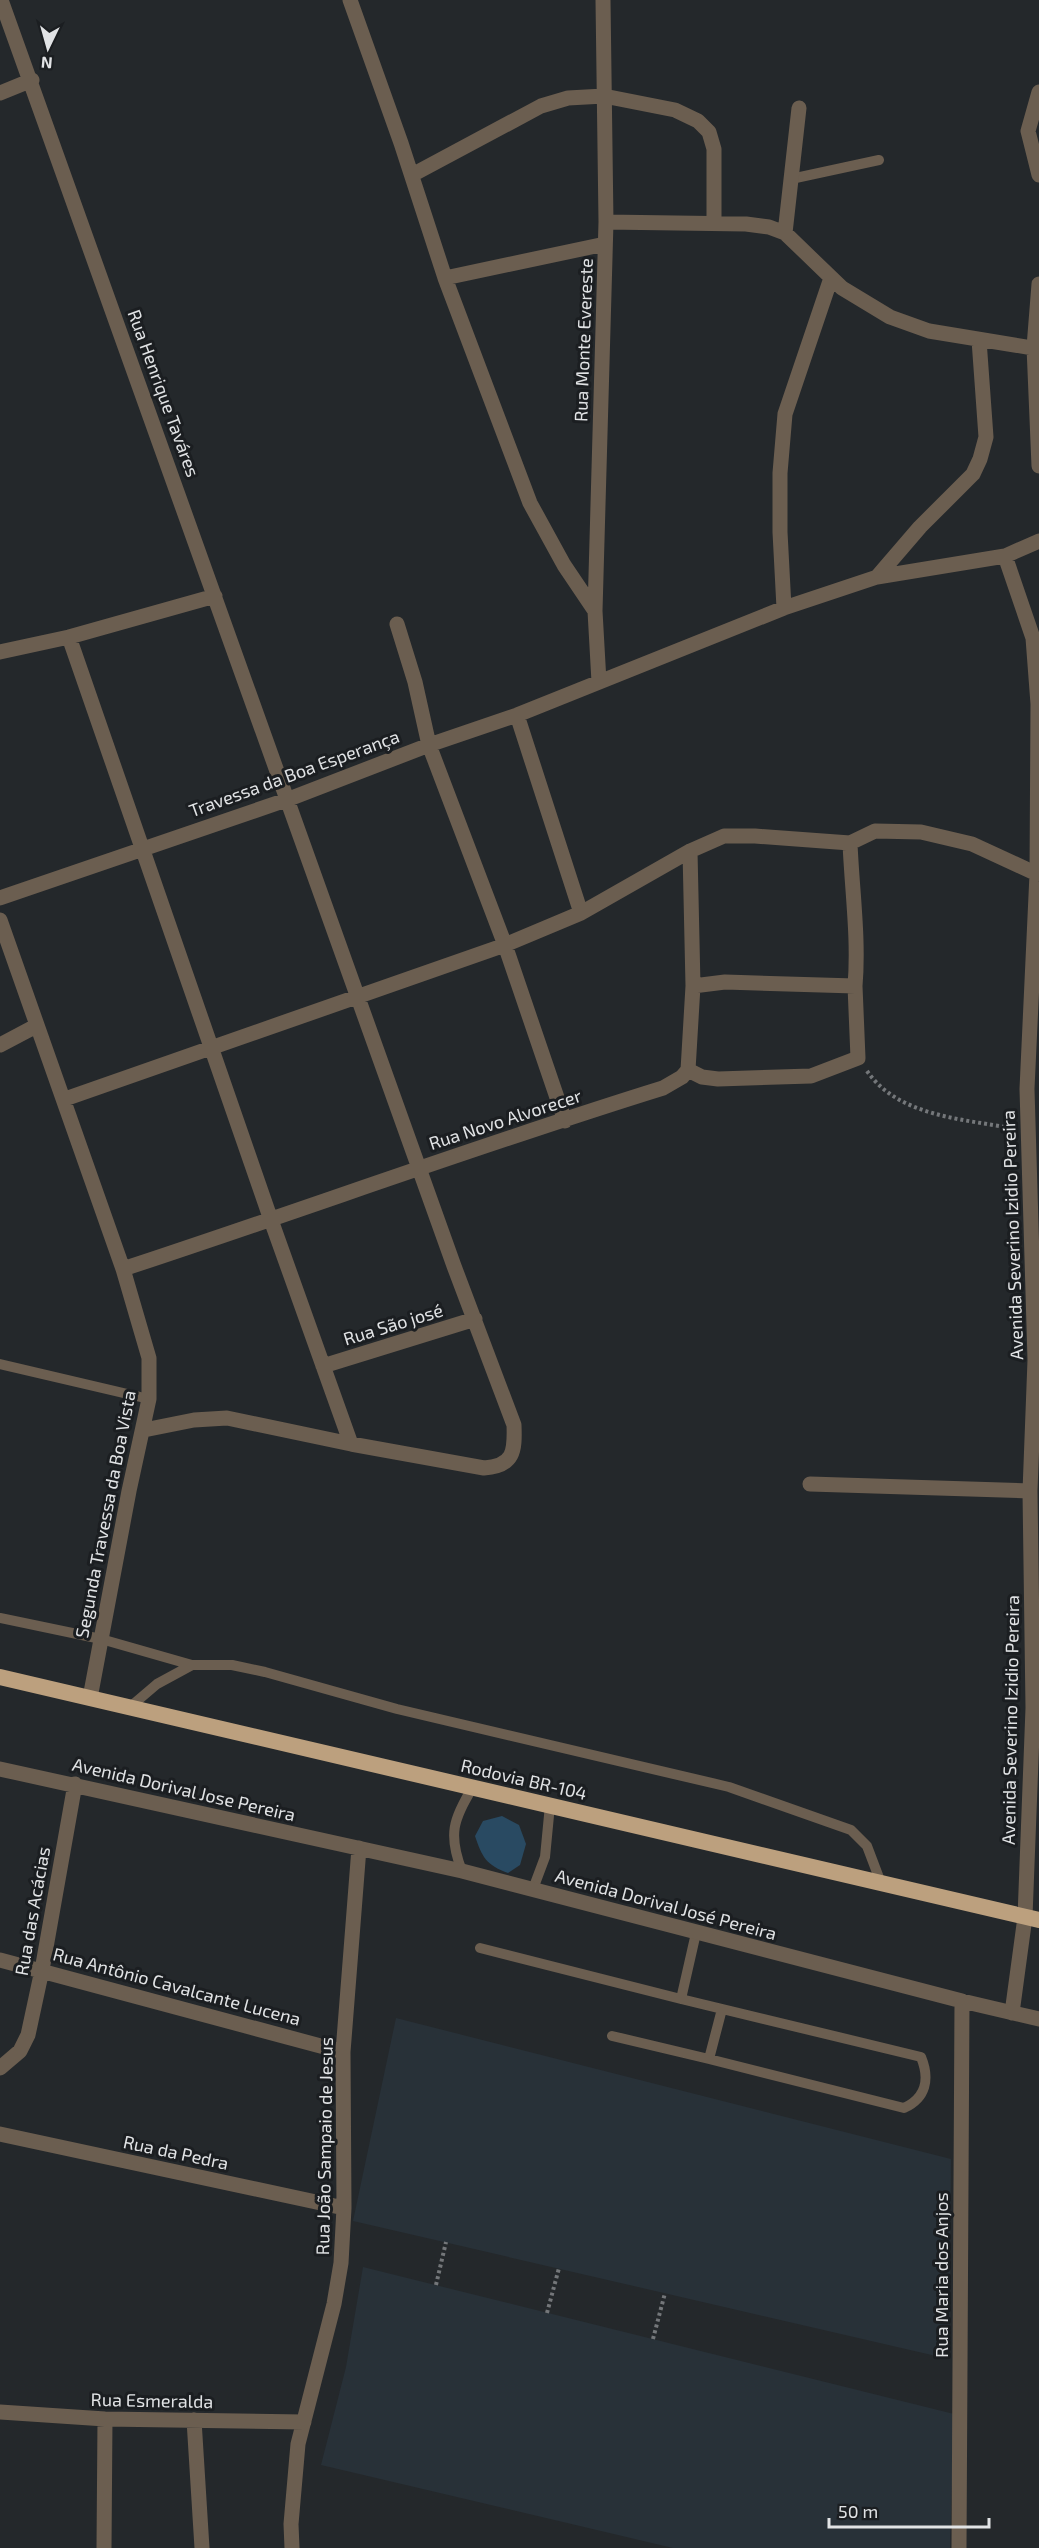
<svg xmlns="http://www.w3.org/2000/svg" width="1039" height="2548" font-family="'Exo 2',sans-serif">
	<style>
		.built { fill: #283138 }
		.green { fill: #294a62 }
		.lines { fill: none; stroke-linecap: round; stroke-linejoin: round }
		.path { stroke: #74777a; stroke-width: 4; stroke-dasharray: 3 3; stroke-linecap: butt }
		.service { stroke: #6b5e50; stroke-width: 10 }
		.minor { stroke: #6b5e50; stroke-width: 15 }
		.trunk { stroke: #bca07e; stroke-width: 16 }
		.labels { text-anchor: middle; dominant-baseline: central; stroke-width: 6; stroke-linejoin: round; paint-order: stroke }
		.street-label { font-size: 18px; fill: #e1e3e5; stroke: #1b1e21 }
	</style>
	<rect width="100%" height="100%" fill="#24282b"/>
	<path class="built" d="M396,2018L951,2159L949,2359L353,2221Z
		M363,2267L954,2414L950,2548H673L321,2465L346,2367Z"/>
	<path class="green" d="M502,1816L519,1825L526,1844L520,1865L508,1873C486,1865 482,1857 475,1836L483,1821Z"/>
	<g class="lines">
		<path class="path" d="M867,1071C898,1116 962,1119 1011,1128
			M436,2285L446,2242
			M547,2313L559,2268
			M653,2339L665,2293"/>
		<path class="service" d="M791,179L879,160
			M0,1364L149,1399
			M0,1618L101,1639L192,1665
			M130,1707L157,1684L192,1665H232L265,1672L397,1709L729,1787L851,1830L867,1846L881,1883
			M462,1871C448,1835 453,1819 473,1787
			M533,1889L545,1857L550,1805
			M696,1933L681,1999L921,2057C930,2079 926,2098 904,2108L709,2059L722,2009
			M480,1948L681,1999
			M612,2036L709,2059"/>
		<path class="minor" d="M1,0L454,1266L514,1425C515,1451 514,1466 484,1468L351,1444L227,1418L194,1420L144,1430
			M350,0L401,143L445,278L530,503L564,565L595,611
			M1039,92L1028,131L1039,175
			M0,93L32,80
			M412,175L541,106L568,98L604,96L675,110L698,121L709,132L714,149V224
			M606,222L746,224L769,227L785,233L842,288L890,317L929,331L1039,349
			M785,233L799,108
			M445,278L605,244
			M1039,284L1034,347L1039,466
			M1005,556L1033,638L1038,704L1037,874L1027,1089L1035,1360L1030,1491L1033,1708L1025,1917L1012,2013
			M877,577L920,527L973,474L980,459L986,437L979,340
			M784,608L780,532V473L785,414L831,278
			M397,624L415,682L429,745L505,945L565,1121
			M69,637L271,1220L351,1444
			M0,652L69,637L215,596
			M599,682L595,611L606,222L603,0
			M517,715L581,913
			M0,898L289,799L429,745L517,715L784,608L877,577L1005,556L1039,541
			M0,920L123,1269L149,1358V1399L129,1491L90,1698
			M693,986L725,982L855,986C859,939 852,891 850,843
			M0,1045L36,1026
			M688,1070L702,1077L718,1079L811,1076L858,1058L855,986
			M65,1099L505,945L581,913L690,851L724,836H755L850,843L875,831L921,832L972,844L1037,874
			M123,1269C303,1210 482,1144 663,1088L682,1077L688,1070L693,986L690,851
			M323,1366L475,1319
			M810,1484L1030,1491
			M0,1769L462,1871L962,2001L1039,2019
			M0,1960L343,2052
			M0,2068L20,2051L28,2035L42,1970L75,1784
			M0,2134L344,2208
			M0,2412L105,2419L304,2422
			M194,2420L202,2548
			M104,2548L105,2419
			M292,2548L291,2524L298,2444L334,2304L341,2263L344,2208L343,2052L359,1848
			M959,2548L962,2001"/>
		<path class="trunk" d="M0,1677L1039,1920"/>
	</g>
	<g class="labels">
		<g class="street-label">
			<text transform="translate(583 340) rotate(-88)">Rua Monte Evereste</text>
			<text transform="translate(164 393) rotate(70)">Rua Henrique Taváres</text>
			<text transform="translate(294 773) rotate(-20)">Travessa da Boa Esperança</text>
			<text transform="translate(505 1119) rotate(-18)">Rua Novo Alvorecer</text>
			<text transform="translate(1012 1235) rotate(-92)">Avenida Severino Izidio Pereira</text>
			<text transform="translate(393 1324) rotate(-17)">Rua São josé</text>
			<text transform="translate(105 1514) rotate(-79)">Segunda Travessa da Boa Vista</text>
			<text transform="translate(1010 1720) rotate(-89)">Avenida Severino Izidio Pereira</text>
			<text transform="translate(524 1779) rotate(13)">Rodovia BR-104</text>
			<text transform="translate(184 1789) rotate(13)">Avenida Dorival Jose Pereira</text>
			<text transform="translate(666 1904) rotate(15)">Avenida Dorival José Pereira</text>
			<text transform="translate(32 1911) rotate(-80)">Rua das Acácias</text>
			<text transform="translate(177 1986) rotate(15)">Rua Antônio Cavalcante Lucena</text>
			<text transform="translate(324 2146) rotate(-89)">Rua João Sampaio de Jesus</text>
			<text transform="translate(176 2152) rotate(12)">Rua da Pedra</text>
			<text transform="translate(941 2275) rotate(-90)">Rua Maria dos Anjos</text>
			<text transform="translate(152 2400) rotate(1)">Rua Esmeralda</text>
		</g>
	</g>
	<g transform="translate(48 48) rotate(185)" stroke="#1b1e21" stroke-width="4.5" paint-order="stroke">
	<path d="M0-4.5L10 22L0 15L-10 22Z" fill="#e1e3e5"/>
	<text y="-9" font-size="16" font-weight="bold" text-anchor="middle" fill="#e1e3e5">N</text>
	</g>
	<path d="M829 2518v9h160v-9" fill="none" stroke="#e1e3e5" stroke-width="3"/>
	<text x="838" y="2518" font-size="18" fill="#e1e3e5" stroke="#1b1e21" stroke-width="4.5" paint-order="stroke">50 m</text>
</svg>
